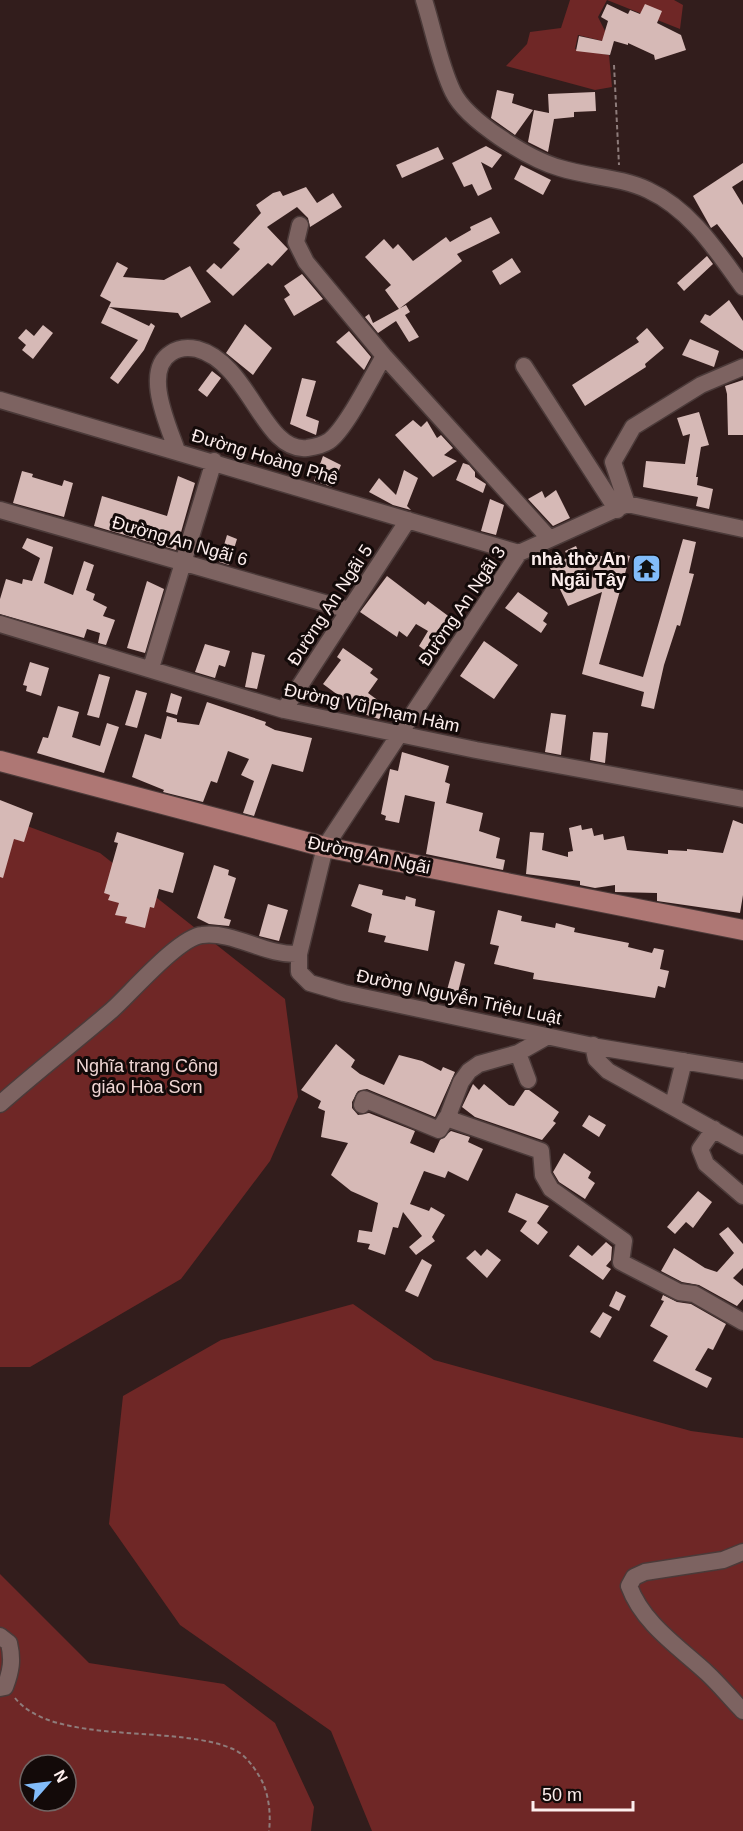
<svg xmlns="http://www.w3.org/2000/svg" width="743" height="1831" font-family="Arial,sans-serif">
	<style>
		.green { fill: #6f2726; fill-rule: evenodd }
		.building { fill: #d6b9b6 }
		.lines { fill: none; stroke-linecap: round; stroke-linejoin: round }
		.minor-casing { stroke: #4b3a39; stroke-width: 19 }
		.major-casing { stroke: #4b3a39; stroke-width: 22 }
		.path { stroke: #8e7c7b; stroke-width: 2; stroke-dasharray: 4.5 3; stroke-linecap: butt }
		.minor { stroke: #7d6361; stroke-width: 16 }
		.major { stroke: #ae7774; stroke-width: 20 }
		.labels { text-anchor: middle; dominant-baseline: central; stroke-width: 6; stroke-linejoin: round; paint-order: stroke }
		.street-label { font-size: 18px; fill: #fdeeed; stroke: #130a09 }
		.poi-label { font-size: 18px; font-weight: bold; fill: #fdeeed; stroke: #130a09; text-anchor: end }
		.park-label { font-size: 18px; fill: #f0d6d4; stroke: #130a09 }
	</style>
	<rect width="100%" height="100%" fill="#321d1c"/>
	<path class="green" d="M570,0H607L598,17L611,43L578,35L575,49L609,55L612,87L595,90L506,66L527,44L530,32L561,28Z
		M607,0H674L683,5L680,29Z
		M0,816L100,853L285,999L298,1097L270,1161L181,1279L30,1367H0Z
		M353,1304L434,1360L691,1431L743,1438V1831H372L331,1731L180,1625L109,1524L123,1396L221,1340Z
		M0,1574L89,1663L224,1684L275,1723L314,1807L311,1831H0ZM30,1765H66V1801H30Z"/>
	<path class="building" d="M607,4L628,14L630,10L640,14L645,4L662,11L657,23L681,35L686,50L655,60L654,55L628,43V45L614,41L610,55L576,51L579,36L602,41L608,21L601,17Z
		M497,90L514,94L512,103L533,110L515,135L491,118Z
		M595,92L596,111L574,112V117L554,119L548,152L528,142L534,110L549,113L548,94Z
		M486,146L502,155L492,168L481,162L492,189L478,196L472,184L464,187L452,163Z
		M438,147L444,159L402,178L396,165Z
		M743,163V180L732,187L743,205V258L717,224L711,228L693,196Z
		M521,165L551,180L543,195L514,179Z
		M306,187L317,203L333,193L342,207L310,227L308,218L297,207L267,227L288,249L272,266L268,263L233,296L206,271L214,263L221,269L240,249L233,243L261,213L256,205L273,193L280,191L283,196Z
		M491,217L500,233L457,254L462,261L399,309L385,290L391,285L365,257L384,239L393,249L398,244L413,261L446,237L450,242L471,230L470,227Z
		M707,256L713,264L684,291L677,283Z
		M512,258L521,272L500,285L492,271Z
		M117,262L128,268L123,277L164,280L190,266L211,302L181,318L178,313L109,307L149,326L151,323L155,326L144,350L118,384L110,378L138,340L101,323L111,302L100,296Z
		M302,274L323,299L294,316L284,299L290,295L284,286Z
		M729,300L743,321V351L700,322L705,314L710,316Z
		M406,305L410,312L405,315L419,337L409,342L396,321L378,333L365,317L369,314L373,323Z
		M245,324L272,348L253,375L226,353Z
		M43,325L53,333L33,359L22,350L26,345L18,338L26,329L34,336Z
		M647,328L664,348L645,364L646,367L585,406L572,385L639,342L636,338Z
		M349,331L371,357L364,370L336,342Z
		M690,339L719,351L714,367L682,355Z
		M212,371L221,378L207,397L198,390Z
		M302,378L316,381L306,416L319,421L316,435L290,424Z
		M743,380V435H728L727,394L725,386Z
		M699,412L709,445L701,447L696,477H698L697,485L713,489L709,509L696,506L698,497L643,487L646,461L685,464L690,434L683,436L677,418Z
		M413,420L421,427L427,421L437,438L441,435L453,448L444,455L457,461L433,477L395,435Z
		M323,456L341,465L332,487L314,481Z
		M463,463L469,465L475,472V477L486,484L483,493L456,480Z
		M404,470L418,478L407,506L411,510L393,505L369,492L379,478L396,495Z
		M22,471L33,474L32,477L62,486L64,480L73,483L64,517L13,503Z
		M178,476L195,483L176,550L94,526L102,496L167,516Z
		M556,490L570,518L553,526L528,499L542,491L545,498Z
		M490,499L504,505L496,535L481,531Z
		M227,535L237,539L229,565L219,562Z
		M27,538L53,547L44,583L73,595L84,561L94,565L86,590L95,594L93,600L107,607L103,616L115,620L106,645L98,643L100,633L87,629L84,638L0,614V599L6,579L22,584L23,579L32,581L40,558L22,548Z
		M683,539L696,542L689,573L694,574L680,626L677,625L664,665L654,709L641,706L644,692L582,674L602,592L568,606L550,568L568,557L565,551L576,546L591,581L596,555L611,558L613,552L630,556L599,664L643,677Z
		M387,576L425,605L428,601L451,618L440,633L448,638L431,655L419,646L428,631L416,624L407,637L399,631L397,637L360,612Z
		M147,581L164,589L145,653L127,648Z
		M518,592L548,613L543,621L547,624L541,633L505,608Z
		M484,641L518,665L494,699L460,676Z
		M205,644L230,651L225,667L219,665L215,678L195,672Z
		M343,648L373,669L370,673L378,679L368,693L387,707L379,719L364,714L323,684L341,660L337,657Z
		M252,652L265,655L257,689L245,687Z
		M30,662L49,668L41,696L26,691L27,686L23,685Z
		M99,674L110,677L99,718L87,715Z
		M136,690L147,693L137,728L125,725Z
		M171,693L182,697L177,715L166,712Z
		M207,702L266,722L265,725L275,730L312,738L303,772L272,764L254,816L243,813L254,781L241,775L249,759L228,751L217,783L211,781L203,802L163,792L164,790L132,777L145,734L161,739L167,716L177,719V722L199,725Z
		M58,706L79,712L72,737L100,746L107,723L119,727L104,773L37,753L43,737L48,738Z
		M551,713L566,715L561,755L545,752Z
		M593,732L608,733L605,763L590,760Z
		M402,752L449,766L445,782L450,784L446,803L483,813L479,831L500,838L496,858L505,860L503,870L426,854L435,802L405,795L399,823L385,820L386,816L381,814L390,769L398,771Z
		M0,800L33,813L24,842L14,839L3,878L0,877Z
		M733,820L743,824V895L740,913L657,901V893L615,892V885L595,888L580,885V881L526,874L530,832L544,833L542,850L568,857V852L573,851L569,828L581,825L582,830L592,828L594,836L603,834L604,840L624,836L627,850L668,854V850L687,851V849L723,853Z
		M117,832L184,853L173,893L159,889L154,908L150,907L145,928L125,923L127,917L115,915L119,903L108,900L110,895L104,893L118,843L114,842Z
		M214,865L229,870L228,875L236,878L224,918L231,920L229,926L209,924L197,918Z
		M359,884L383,890L382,895L405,900L406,896L416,899L415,906L435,911L428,951L384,942L386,936L368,932L372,914L351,906Z
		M268,904L288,910L279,941L259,936Z
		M498,910L522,916L521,921L555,928L556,923L575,928L574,932L629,943L628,947L652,953L654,948L664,950L660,969L669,971L665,988L658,986L655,998L533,979L534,973L494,964L499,946L490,944Z
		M455,961L465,964L455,1004L444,1001Z
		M336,1044L355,1060L351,1067L360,1074L384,1085L399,1055L422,1061L441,1071L443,1067L455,1072L435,1117L367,1089L358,1091L352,1102V1108L358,1115L369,1113L415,1131L410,1143L434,1153L440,1140L451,1131L470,1137L468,1142L483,1149L468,1181L448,1171L445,1178L424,1171L410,1204L429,1211L431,1207L445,1215L432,1237L435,1241L416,1255L409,1247L422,1236L403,1212L398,1228L393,1227L385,1255L368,1249L370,1244L357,1242L359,1230L372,1232L378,1203L351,1191L331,1175L348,1143L321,1137L325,1111L318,1108L321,1101L301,1090Z
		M473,1084L479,1090L484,1084L509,1105L514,1106L525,1090H529L559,1112L553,1121L556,1123L542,1140L475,1117L462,1107Z
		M589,1115L606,1125L599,1137L582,1126Z
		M564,1153L591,1172L588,1178L595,1183L585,1199L559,1182L553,1172Z
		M698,1191L712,1202L693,1228L686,1222L675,1234L667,1227Z
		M516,1193L549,1206L537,1223L548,1232L538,1245L520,1231L527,1221L508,1212Z
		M728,1227L743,1244V1268L733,1278L743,1286V1299L737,1306L699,1285L682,1282L661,1271L674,1248L705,1268L717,1272L734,1253L719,1234Z
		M606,1242L612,1247L611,1260L606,1266L611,1269L603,1280L569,1256L578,1245L592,1256Z
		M487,1249L501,1260L487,1278L466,1258L475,1250L481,1256Z
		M422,1259L432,1265L418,1297L405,1291Z
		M616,1291L626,1296L619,1311L609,1306Z
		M663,1295L677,1302L691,1304L726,1324L713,1350L708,1348L695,1370L712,1378L707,1388L653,1361L668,1336L650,1326L664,1301L661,1300Z
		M603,1312L612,1317L600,1338L590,1332Z"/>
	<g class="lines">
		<defs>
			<path id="minor" d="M424,0C433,28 440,66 453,92C467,121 529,159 560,168C589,177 620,177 648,190C691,210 716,250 743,287
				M300,225L296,242L306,262L384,356L549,538
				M524,366L617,510
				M0,400L519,553
				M177,451C169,427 142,371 171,353C178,348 188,347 197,349C250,363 263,453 307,448C314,447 323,445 329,441C346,429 372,376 384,356
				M627,504L613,462L633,427L701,385L743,367
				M0,510L349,610
				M743,529L627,504L519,553L325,847L299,954V972L310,983L344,993L598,1047L743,1071
				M0,624L284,710L476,750L743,799
				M151,668L214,461
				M284,710L408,520
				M548,1036L518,1053L479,1064L469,1071L461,1082L449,1113L452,1120L541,1151L543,1175L551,1189L624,1241L621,1262L679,1292L694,1294L743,1322
				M593,1045L596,1059L608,1071L743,1146
				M518,1053L528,1080
				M0,1104C36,1072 75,1042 112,1010C131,993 179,937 202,935C234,931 266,956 299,954
				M362,1105L364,1099L439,1130L447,1117L452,1120
				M673,1105L684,1061
				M714,1129L700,1149L706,1164L743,1196
				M743,1552L723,1560L645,1572L634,1577L629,1586C643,1624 679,1647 707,1673C720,1685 731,1699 743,1711
				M0,1636L9,1643C13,1660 11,1671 5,1687L0,1688"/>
			<path id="major" d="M0,761L325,847L743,930"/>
		</defs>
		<use href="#minor" class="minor-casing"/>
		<use href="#major" class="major-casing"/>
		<path class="path" d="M614,65L619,165
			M15,1698C54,1747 178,1723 235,1750C247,1756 256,1770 262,1781C269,1796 271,1815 269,1831"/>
		<use href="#minor" class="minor"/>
		<use href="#major" class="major"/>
	</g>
	<defs>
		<symbol id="temple-square" viewBox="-11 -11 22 22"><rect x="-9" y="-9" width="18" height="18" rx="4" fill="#82bcfa" stroke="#130a09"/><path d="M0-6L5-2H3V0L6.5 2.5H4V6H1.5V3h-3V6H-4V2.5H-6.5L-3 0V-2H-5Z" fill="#111"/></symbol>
	</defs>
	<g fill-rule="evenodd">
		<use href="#temple-square" x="630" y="552" width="33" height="33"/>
	</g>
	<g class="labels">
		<g class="street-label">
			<text transform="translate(265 457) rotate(17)">Đường Hoàng Phê</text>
			<text transform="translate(180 541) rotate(16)">Đường An Ngãi 6</text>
			<text transform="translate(330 605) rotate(-57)">Đường An Ngãi 5</text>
			<text transform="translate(462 606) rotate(-56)">Đường An Ngãi 3</text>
			<text transform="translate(372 708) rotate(12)">Đường Vũ Phạm Hàm</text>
			<text transform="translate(369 855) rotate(12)">Đường An Ngãi</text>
			<text transform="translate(459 997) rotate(12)">Đường Nguyễn Triệu Luật</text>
		</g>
		<g class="poi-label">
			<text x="626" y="559">nhà thờ An<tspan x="626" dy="21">Ngãi Tây</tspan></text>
		</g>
		<g class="park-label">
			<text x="147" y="1066">Nghĩa trang Công<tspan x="147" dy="21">giáo Hòa Sơn</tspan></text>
		</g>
	</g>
	<g transform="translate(48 1783) rotate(62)"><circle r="28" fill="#130a09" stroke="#716564" stroke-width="1.5"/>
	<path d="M0-4.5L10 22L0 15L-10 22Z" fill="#82bcfa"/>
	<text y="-9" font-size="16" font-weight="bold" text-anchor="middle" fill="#fdeeed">N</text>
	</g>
	<path d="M533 1801v9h100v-9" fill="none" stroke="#fdeeed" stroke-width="3"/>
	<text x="542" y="1801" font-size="18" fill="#fdeeed" stroke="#130a09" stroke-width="4.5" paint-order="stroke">50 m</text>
</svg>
